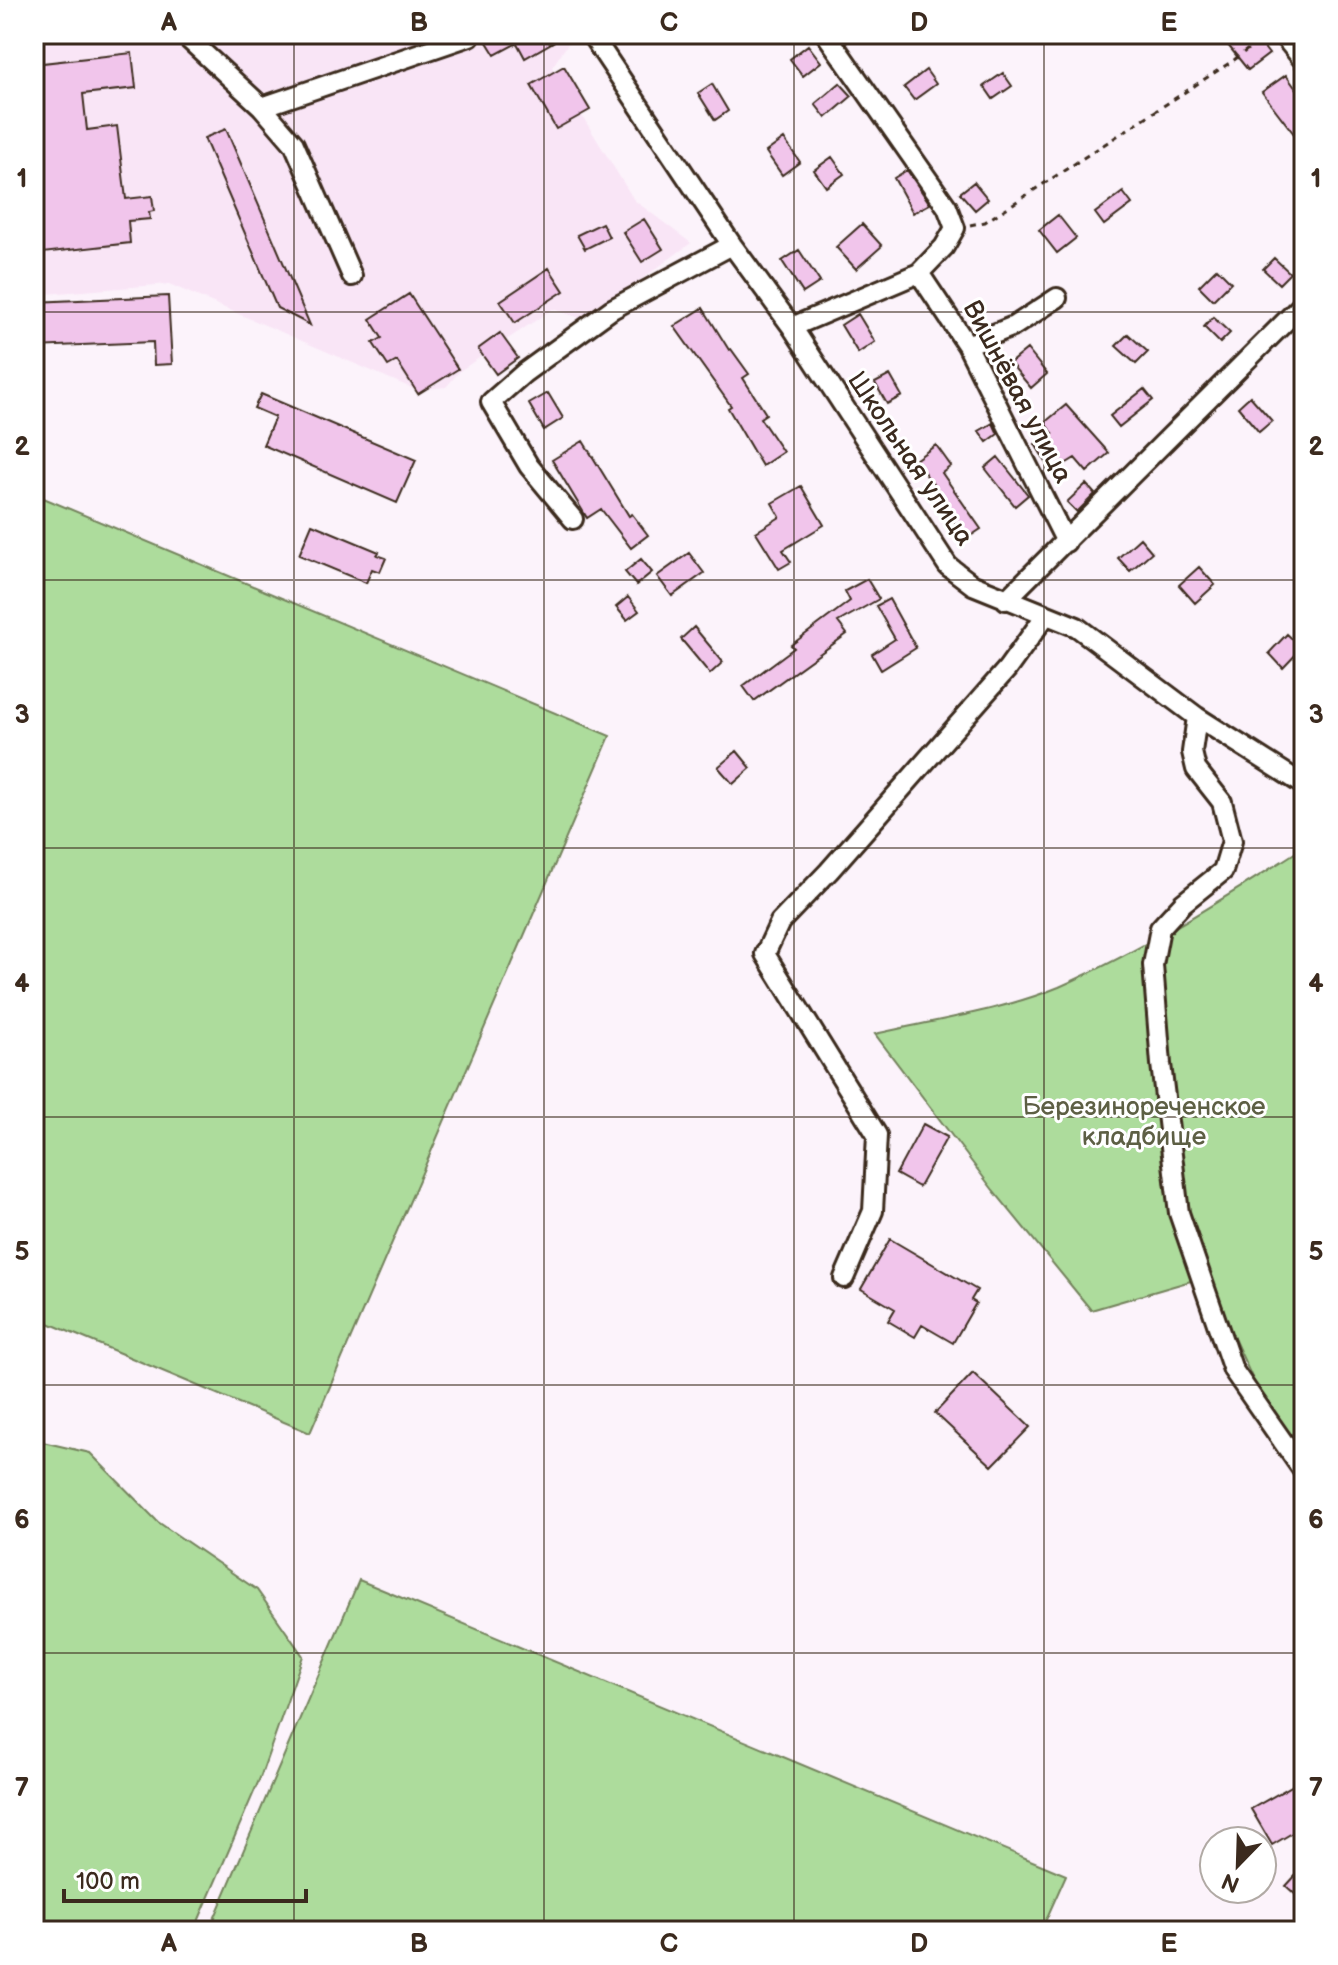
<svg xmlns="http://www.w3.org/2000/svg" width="1338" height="1965" font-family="'Balsamiq Sans',sans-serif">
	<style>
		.built { fill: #f9e5f6 }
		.green { fill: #addc9c; stroke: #74835d; stroke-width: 2 }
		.building { fill: #f1c5eb; stroke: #3b2a1e; stroke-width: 2 }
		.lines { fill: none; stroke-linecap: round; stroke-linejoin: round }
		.minor-casing { stroke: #3b2a1e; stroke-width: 24 }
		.path { stroke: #3b2a1e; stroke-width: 3; stroke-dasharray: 6 6; stroke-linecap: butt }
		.minor { stroke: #fff; stroke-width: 18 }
		.grid { fill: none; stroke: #3b2a1e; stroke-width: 2; stroke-opacity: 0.55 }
		.labels { text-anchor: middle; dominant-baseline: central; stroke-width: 6; stroke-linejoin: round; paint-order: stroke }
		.street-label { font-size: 26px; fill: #3b2a1e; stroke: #fff }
		.park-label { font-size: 26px; fill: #5d5f44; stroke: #fff }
		.neatline { fill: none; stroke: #3b2a1e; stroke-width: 3 }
		.grid-label { font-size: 26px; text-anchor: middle; font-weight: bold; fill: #3b2a1e }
	</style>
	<rect width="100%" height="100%" fill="#fcf3fb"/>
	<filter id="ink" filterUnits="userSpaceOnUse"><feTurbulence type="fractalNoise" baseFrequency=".0125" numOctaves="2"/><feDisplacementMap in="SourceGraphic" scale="16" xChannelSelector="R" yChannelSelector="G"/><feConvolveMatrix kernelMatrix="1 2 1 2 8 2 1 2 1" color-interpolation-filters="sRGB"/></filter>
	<g filter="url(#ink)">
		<path class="built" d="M34,34H570L572,38L552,67L634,200L691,243L586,320L553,309L461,370L446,387L416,390L169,284L34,295Z"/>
		<path class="green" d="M34,494L610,736L310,1433L34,1317Z
			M1304,847V1458L1255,1384L1214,1295L1208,1276L1091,1310L993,1190L875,1034C935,1020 1001,1011 1059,987C1145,949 1225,898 1304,847Z
			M34,1440L90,1453L158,1522L257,1590L303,1656L260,1778L194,1931H34Z
			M359,1580L1066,1875L1041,1931H209Z"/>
		<path class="building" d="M501,34H567L525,58L517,43L495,55L487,42Z
			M1219,34H1253L1269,54L1248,70Z
			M808,45L821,62L803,76L790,59Z
			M132,53L136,88L83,94L87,130L117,126L126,199L152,196L154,211L149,212L150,219L128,221L130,243L34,254V136L37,135L34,64Z
			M564,66L590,110L556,129L531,85Z
			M926,70L936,84L914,100L904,87Z
			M1003,73L1012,86L993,99L984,86Z
			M1286,75L1304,100V147L1262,92Z
			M840,83L852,96L826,118L815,104Z
			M712,84L728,111L715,120L698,93Z
			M226,129L310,325L277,308L204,138Z
			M784,139L800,162L782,175L766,152Z
			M832,157L844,174L826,187L814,170Z
			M907,170L930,204L913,213L894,178Z
			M974,182L988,199L975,210L960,193Z
			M1123,192L1132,204L1104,225L1095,213Z
			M1058,215L1076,238L1057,253L1039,230Z
			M644,219L663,249L642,262L623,232Z
			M602,223L609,237L585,249L577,235Z
			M862,224L882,246L856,269L836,247Z
			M799,250L820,282L803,293L782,261Z
			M1274,258L1290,273L1279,284L1263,269Z
			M549,268L564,291L515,323L500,301Z
			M1217,268L1231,282L1213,300L1199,286Z
			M409,294L458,369L418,394L397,361L388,366L373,343L382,338L370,319Z
			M168,296L172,364L154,365L153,342L34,347V302Z
			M703,308L729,350L731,349L749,374L743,378L766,414L760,418L783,452L762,466L728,408L731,406L674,326Z
			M858,314L875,342L858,353L841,325Z
			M1213,317L1230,333L1220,343L1204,327Z
			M500,333L518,358L496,374L478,349Z
			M1128,334L1148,352L1136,364L1116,346Z
			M1027,349L1047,374L1031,388L1010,363Z
			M890,375L902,396L887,404L875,383Z
			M1144,389L1153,400L1119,427L1110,416Z
			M548,393L563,418L544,430L529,404Z
			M261,394L416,460L397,503L263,445L275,417L254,408Z
			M1250,396L1272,421L1259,432L1238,407Z
			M1066,405L1109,453L1087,472L1075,458L1052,472L1035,444L1053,433L1044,423Z
			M993,423L998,434L987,442L979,431Z
			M583,441L629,516L632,514L648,535L631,548L601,509L587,518L552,460Z
			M936,445L951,466L942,473L981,529L966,539L940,502L944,499L915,460Z
			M998,457L1028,495L1015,506L985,468Z
			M1086,484L1095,494L1077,512L1067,502Z
			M801,486L824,525L783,550L791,562L779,569L756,532L780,517L772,503Z
			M312,524L379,552L377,555L386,558L380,572L372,569L366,583L299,555Z
			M1140,538L1152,552L1130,571L1118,558Z
			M689,553L704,573L672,596L657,576Z
			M641,559L652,572L636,585L625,572Z
			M1199,567L1215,585L1195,603L1179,585Z
			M867,579L879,599L838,622L847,634L754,701L743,686L794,648L791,645L850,601L845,591Z
			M628,597L639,611L627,620L616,607Z
			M889,599L916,648L881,670L872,654L895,639L876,606Z
			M694,627L723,662L710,674L681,639Z
			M1287,634L1302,648L1283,668L1269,653Z
			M737,751L751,768L733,784L718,767Z
			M923,1124L947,1137L919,1187L896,1174Z
			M890,1239L977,1290L971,1300L976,1303L953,1343L922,1325L915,1337L888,1321L895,1309L861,1289Z
			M973,1373L1030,1427L992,1466L935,1413Z
			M1304,1779V1826L1272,1845L1251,1809Z
			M1297,1874L1304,1881V1886L1296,1895L1286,1886Z"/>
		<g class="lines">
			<defs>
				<path id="minor" d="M183,34L262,107L294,144L352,276
					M591,34L732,245L792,327L948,566L973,585L1077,627L1197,717L1304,785
					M826,34L947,207L955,228L944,247L919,273L967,345L1066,542
					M1282,34L1304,61
					M262,107L470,36
					M792,327L919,273
					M967,345L1014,326L1057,298
					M573,519L529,466L491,402L524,373L612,309L732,245
					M1006,600L1304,303
					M1197,717L1192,752L1196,769L1222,802L1232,841L1223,871L1183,903L1160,928L1153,965L1161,1064L1179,1213L1233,1370L1304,1472
					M844,1278L873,1211L877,1135L765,954L780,922L829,871L1007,669L1046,615"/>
			</defs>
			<use href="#minor" class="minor-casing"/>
			<path class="path" d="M970,225L985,222L1234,60L1266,35"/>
			<use href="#minor" class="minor"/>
		</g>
	</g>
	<path class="grid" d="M294,34V1931M544,34V1931M794,34V1931M1044,34V1931M34,312H1304M34,580H1304M34,848H1304M34,1117H1304M34,1385H1304M34,1653H1304"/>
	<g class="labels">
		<g class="street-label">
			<text transform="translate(1017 392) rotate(62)">Вишнёвая улица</text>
			<text transform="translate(910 459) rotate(56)">Школьная улица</text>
		</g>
		<g class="park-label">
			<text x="1144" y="1107">Березинореченское<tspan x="1144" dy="30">кладбище</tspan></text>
		</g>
	</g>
	<rect width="1338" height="1965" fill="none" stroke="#fff" stroke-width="88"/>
	<g transform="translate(1238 1865) rotate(203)"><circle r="38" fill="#ffffff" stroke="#b1aaa5" stroke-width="2"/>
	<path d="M0-6L14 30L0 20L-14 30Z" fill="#3b2a1e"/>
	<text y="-12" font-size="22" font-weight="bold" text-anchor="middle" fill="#3b2a1e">N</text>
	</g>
	<path d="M64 1889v12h242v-12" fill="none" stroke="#3b2a1e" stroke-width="4"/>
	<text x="76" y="1889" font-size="24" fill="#3b2a1e" stroke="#ffffff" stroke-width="6" paint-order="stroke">100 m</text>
	<rect x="44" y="44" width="1250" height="1877" class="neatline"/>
	<g class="grid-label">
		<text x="169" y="31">A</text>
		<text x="419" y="31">B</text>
		<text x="669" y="31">C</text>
		<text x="919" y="31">D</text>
		<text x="1169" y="31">E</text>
		<text x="22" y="187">1</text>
		<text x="1316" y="187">1</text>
		<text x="22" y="455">2</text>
		<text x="1316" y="455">2</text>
		<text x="22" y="723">3</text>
		<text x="1316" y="723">3</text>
		<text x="22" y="992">4</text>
		<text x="1316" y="992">4</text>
		<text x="22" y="1260">5</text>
		<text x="1316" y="1260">5</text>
		<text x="22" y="1528">6</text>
		<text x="1316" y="1528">6</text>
		<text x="22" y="1796">7</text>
		<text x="1316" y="1796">7</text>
		<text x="169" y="1952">A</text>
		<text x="419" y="1952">B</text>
		<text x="669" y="1952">C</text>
		<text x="919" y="1952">D</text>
		<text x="1169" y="1952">E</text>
	</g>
</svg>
